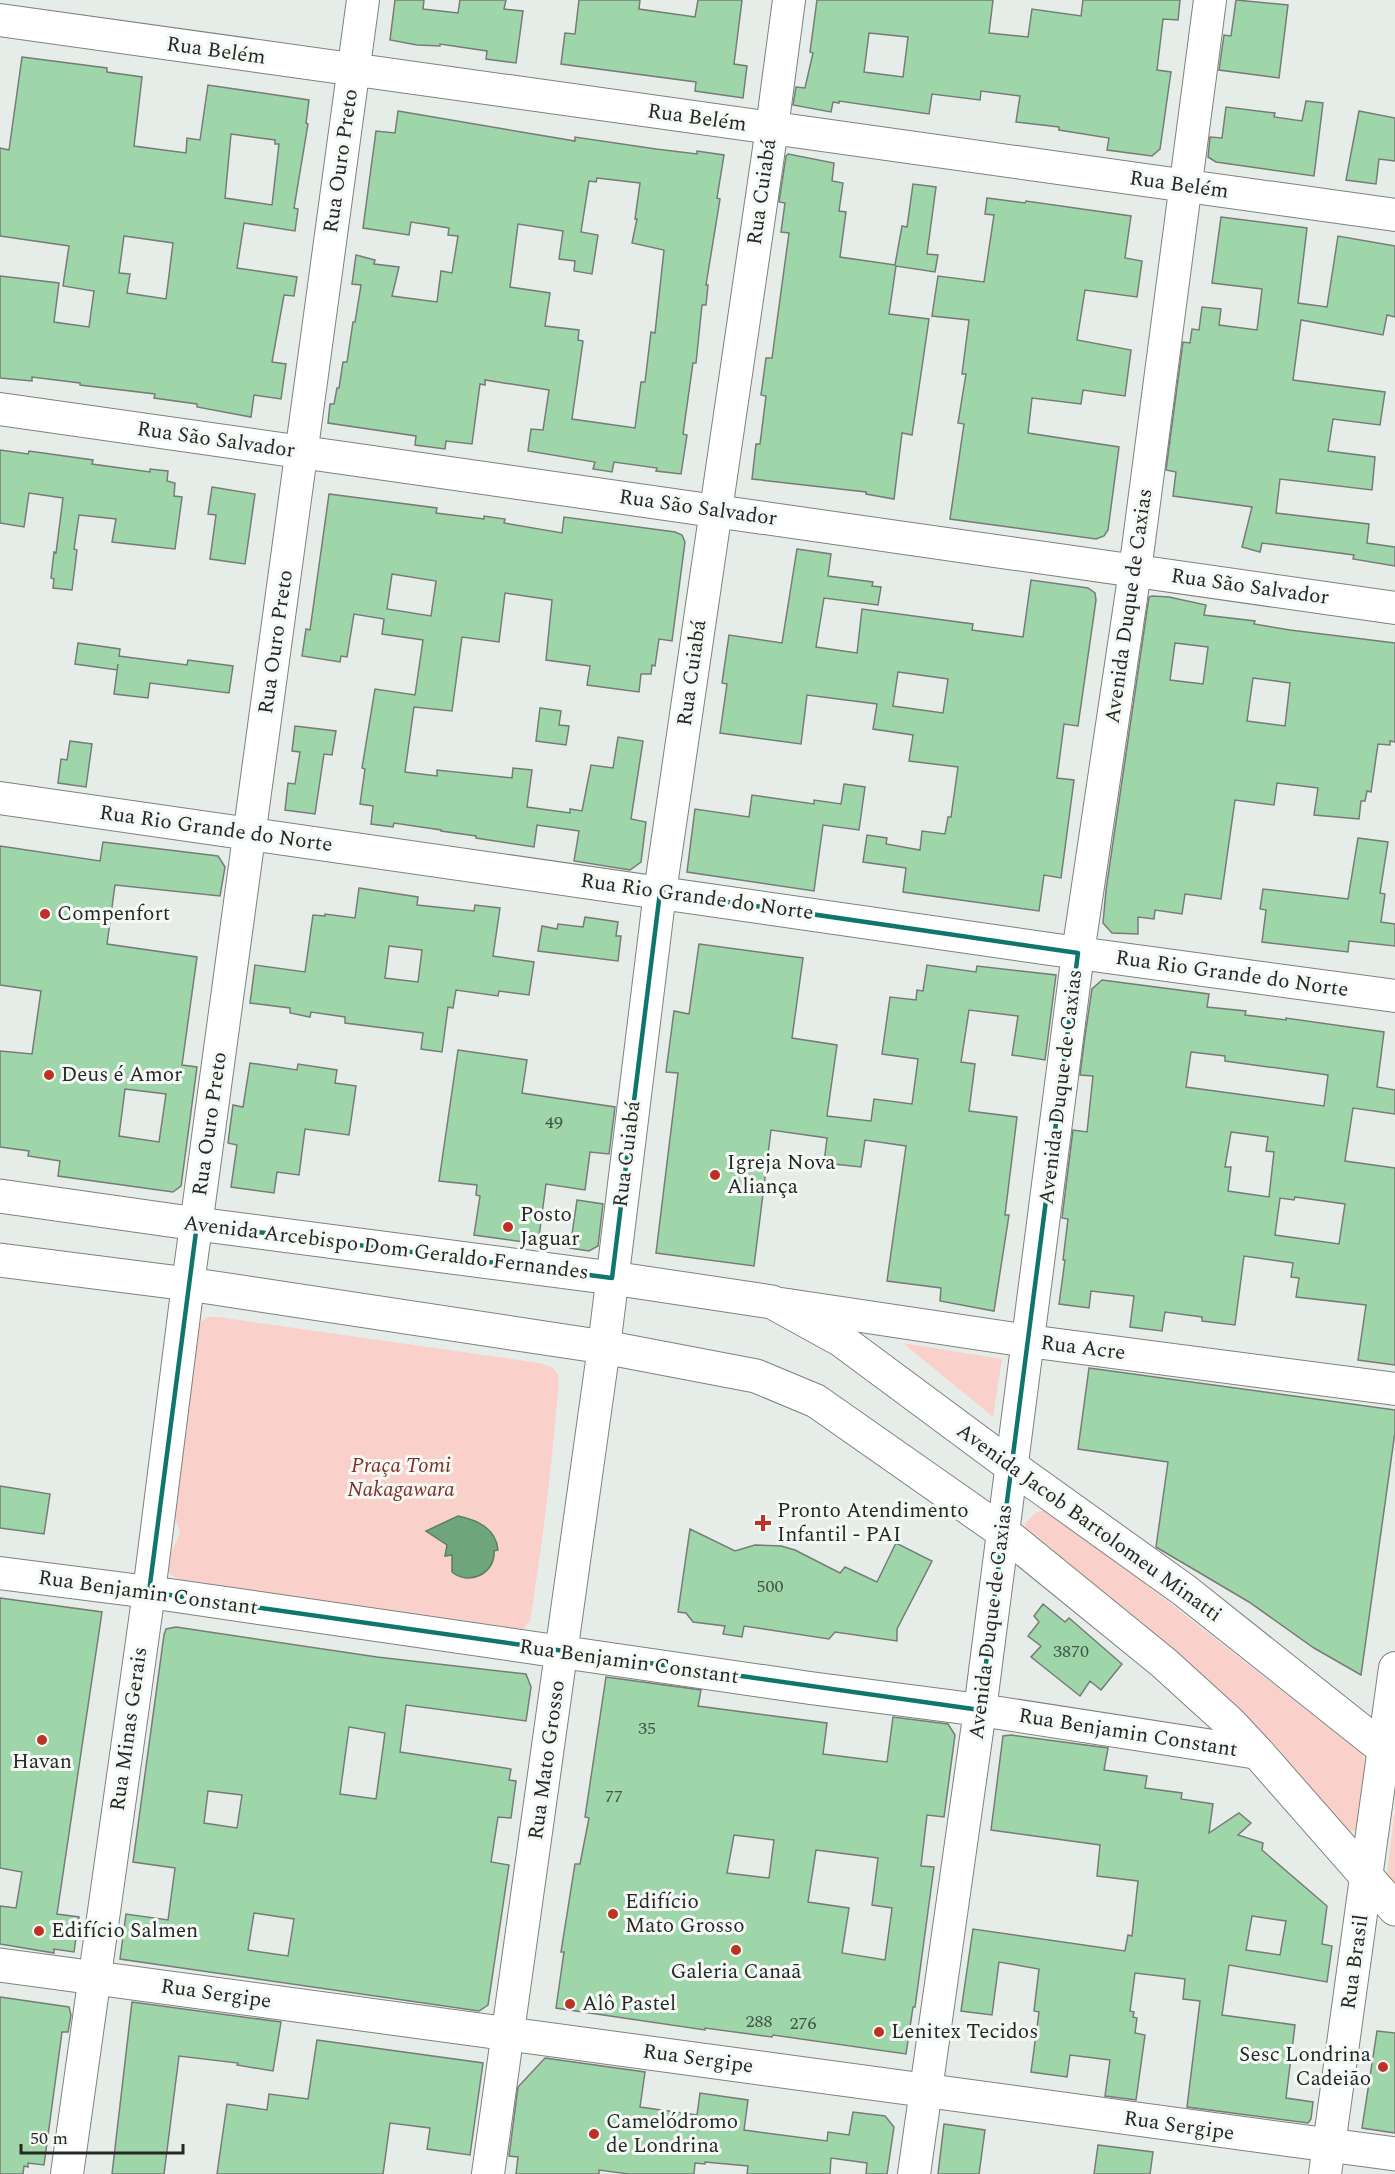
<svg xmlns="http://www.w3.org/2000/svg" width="1395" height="2174" font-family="Spectral,serif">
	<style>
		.green { fill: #fad1ca }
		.water { fill: #6fa57a; stroke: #598061; stroke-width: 1.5 }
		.building { fill: #9ed6a9; stroke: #777c78; stroke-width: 1.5; fill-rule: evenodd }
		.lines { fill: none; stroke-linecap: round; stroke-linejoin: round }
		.minor-casing { stroke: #7d827e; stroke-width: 34 }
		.major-casing { stroke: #7d827e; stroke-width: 35 }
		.minor { stroke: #fff; stroke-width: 32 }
		.major { stroke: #fff; stroke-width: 33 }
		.marked { fill: none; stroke: #0f766e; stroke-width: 4.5; stroke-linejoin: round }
		.poi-dot { fill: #be3127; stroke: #f4f9f5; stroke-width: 2 }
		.labels { text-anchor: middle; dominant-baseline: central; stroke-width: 6; stroke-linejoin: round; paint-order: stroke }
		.number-label { font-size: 18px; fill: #445447 }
		.street-label { font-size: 21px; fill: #262826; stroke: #f4f9f5 }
		.poi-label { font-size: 21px; fill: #262826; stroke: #f4f9f5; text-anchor: start }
		.park-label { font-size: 21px; font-style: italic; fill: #802e26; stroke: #f4f9f5 }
	</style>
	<rect width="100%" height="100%" fill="#e6ece7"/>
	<path class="green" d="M208,1317H218L539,1363C550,1366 558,1368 559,1381C552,1461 543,1542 530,1621L523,1629L516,1630L183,1580C150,1571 177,1550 180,1530L173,1515L198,1324Z
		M903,1343L1002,1359L993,1417Z
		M1041,1511H1050L1059,1516L1361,1753L1367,1763L1361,1825L1356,1830L1346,1833L1277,1759L1116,1603L1031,1538L1025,1530V1524L1035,1513Z
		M1395,1809V1893L1386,1882Z"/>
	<path class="water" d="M458,1516C477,1520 496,1528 498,1550L494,1551C496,1572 470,1587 452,1572V1555L445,1556L447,1545L426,1531Z"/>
	<path class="building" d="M395,0H424L423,9L458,13L460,0H506L504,9L523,11L516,63L486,59L487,51L440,44V46L417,45L390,40Z
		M579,0H640L639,9L695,17L698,0H742L734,64L747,66L743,98L695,91L696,82L561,64L565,33L575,34Z
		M817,0H993L989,33L1028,37L1032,9L1081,16L1083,0H1180L1178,20L1163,19L1157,70L1171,72L1160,149L1152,156L1107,150L1109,138L1059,130V127L1016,122L1020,96L981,91L980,100L932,94L929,114L839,101V103L833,102L831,112L793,105L796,87L805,88L813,53L810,52ZM869,33L908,37L903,77L864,72Z
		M1236,0L1288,5L1279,78L1219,70L1224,35L1231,36Z
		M22,57L107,68V72L142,77L134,146L186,153L187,138L200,140L208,85L309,100L306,123L308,124L294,208L298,209L295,231L244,223L237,268L297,277L294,296L284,295L272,362L286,364L281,399L254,395L251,417L197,407V404L154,398L155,394L80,385V383L32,377V381L0,378V276L59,283L54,322L89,327L94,291L63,286L69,246L0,236V148L9,150ZM231,134L275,140V144H279L272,205L225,198ZM124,236L173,243L166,299L127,293L130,274L119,273Z
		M1306,101L1323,103L1314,176L1216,162L1208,157L1210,137L1222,138L1226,107L1275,113L1274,117L1302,121Z
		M398,111L575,141V137L656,149L697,154V151L724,155L717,198L720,199L706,285H708L706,305H702L696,363H693L683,434L687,435L681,474L656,471L657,468L614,462L612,472L593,469L595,462L528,451L531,429L543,430L549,390L485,380V385L480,384L472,444L446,441L445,449L415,445L416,436L328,423L330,404H334L337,388H339L343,362H347L353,322H355L361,285L352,284L356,255L375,260L374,264L399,267L392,296L437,302L441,271L452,273L458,236L448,235L449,228L411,222L409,235L363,228L376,131L395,133ZM597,178L640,183L635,219H637L632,243L664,250L655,333L651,332L645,382H641L635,428L572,419L583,341L578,340L579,330L545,326L550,293L510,287L518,224L563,231L559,259L575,261L574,271L592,274L598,235L581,232L589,181L596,182Z
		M1359,111L1395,118V161L1379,159L1376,184L1346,180Z
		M788,154L834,163L832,181L843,183L839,211L846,212L840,257L895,265L902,226L907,227L913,184L936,187L927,254L938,255L935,272L896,266L889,314L929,319L912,435L902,433L894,499L866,494V492L752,479L756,444H760L766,396L761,395L766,358H772L789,233L781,232L785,203L779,202L786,156Z
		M987,198L1025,203L1026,201L1131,216L1125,258L1142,261L1137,297L1085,290L1077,340L1131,350L1125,396L1083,390L1081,404L1032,398L1028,433L1119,447L1108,530L1104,536L1096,539L950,519L964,424L958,423L966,374H962L969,320L932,316L938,276L984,282L994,215L985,214Z
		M1221,217L1307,228L1298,303L1327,307L1338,236L1395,246V317L1387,315L1383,335L1301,320L1293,380L1385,392L1380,425L1333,419L1328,451L1375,457L1372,490L1280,479L1276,513L1369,524L1367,543L1395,547V566L1353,559L1354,555L1262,543L1260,552L1242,547L1252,507L1173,496L1176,472L1166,470L1183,342L1190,343L1192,329L1199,330L1202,307L1221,309L1219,325L1257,330L1262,289L1212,283Z
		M0,450L28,454L29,451L93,460L92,464L150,472V469L168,471L167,481L175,483L174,496L182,497L175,549L112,542L116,519L79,515L74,549L77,550L72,590L53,588L54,579L51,578L54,552L56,553L63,498L29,493L24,527L0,523Z
		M212,487L255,494L245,564L210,559L216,515L208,514Z
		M329,494L437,508L436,513L484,519V516L505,519L504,523L562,533L564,517L675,532L682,535L685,542L672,641L659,639L655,666L652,665L651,674H641L639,692L587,685L590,666L546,660L552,600L505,593L499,642L462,637L452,711L414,707L405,772L437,776V770L512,778L513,768L532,770L527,807L570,813V809L582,811L591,765L613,768L618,737L643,741L631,819L646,822L641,862L630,870L574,861L579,831L537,825L534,847L476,838V836L441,831V830L394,823L393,827L371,824L373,806L360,804L365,769L362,768L375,689L415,695L423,640L382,634L384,619L354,614L347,657L341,656L340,662L302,656L306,629L310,630ZM392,574L436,581L431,616L387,609Z
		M797,549L831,554L828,576L873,582L872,586L881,587L878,605L824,598L816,647L857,653L862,609L973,624L972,630L1023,637L1031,580L1088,588L1095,593L1096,600L1078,726L1064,724L1057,778L1074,780L1061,878L1044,875L1039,911L903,892L906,868L863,862L867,835L887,838L886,844L920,850L922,831L945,834L948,817H951L958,767L909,761L913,735L873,729L877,704L807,695L801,744L720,733L727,684L722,683L729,635L782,643ZM898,672L948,679L943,713L893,706Z
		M1152,596L1169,597L1206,605L1204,615L1255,621L1254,624L1290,630L1395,643V742L1390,741V745L1378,744L1371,792L1367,791L1365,801H1361L1359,819L1314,815L1318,788L1277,783L1274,805L1235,800L1221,899L1185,894L1182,914L1155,910L1154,919L1138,917V934L1112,933L1103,923L1106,890L1149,597ZM1175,643L1208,647L1203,684L1170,680ZM1253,678L1290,683L1285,726L1247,721Z
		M78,643L120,649L119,656L187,665L188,660L233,666L229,693L150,683L148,698L114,694L118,664L117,670L75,664Z
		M540,708L561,711L559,725L569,726L566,745L536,741Z
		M295,726L336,731L332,755L324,754L315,814L285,810L288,783L295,784L300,752L292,751Z
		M70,741L92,744L86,787L58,783L61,759L67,760Z
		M844,784L865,787L859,830L823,825L814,891L687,872L695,809L749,817L752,795L814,804V800L841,804Z
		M1358,838L1388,842L1380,893L1385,894L1381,922L1395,924V946L1349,941L1348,952L1262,942L1266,910L1260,909L1263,889L1348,899Z
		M103,842L218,856L225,867L220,896L115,885L107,944L197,957L182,1065L197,1067L181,1186L173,1192L58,1176L60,1161L28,1156L29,1151L0,1147V1051L32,1054L41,991L0,985V846L100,861ZM125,1089L166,1094L159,1142L119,1136Z
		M359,888L418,897L417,905L474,911L475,905L500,908L493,956L534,962L529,995L499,991L498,996L456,990L453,1008L448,1007L442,1052L421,1049L423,1033L345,1023V1017L311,1012L310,1017L290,1013V1008L250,1003L255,965L305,972L313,915L325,916V914L355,918ZM389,946L422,950L418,982L385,978Z
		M585,917L618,922L616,936H621L618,961L538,951L542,926L557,929L558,924L583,927Z
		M699,944L803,958L792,1038L837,1045L827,1116L871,1121L874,1099L912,1104L918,1059L882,1054L890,997L916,1000L917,990L923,991L927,965L976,972L977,966L1056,975L1045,1060L1012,1055L1018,1016L969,1010L961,1062L975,1064L969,1111L1017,1117L1005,1215H1009L994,1311L940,1301L941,1288L887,1281L906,1146L865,1140L861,1167L824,1163L827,1138L771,1130L754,1266L656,1253L678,1073L666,1072L674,1011L689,1014Z
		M1102,980L1209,994L1207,1007L1246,1011L1245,1015L1286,1020V1018L1384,1032L1377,1087L1395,1090V1114L1353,1108L1345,1161L1395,1168V1365L1358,1360L1366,1305L1296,1297L1299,1278L1291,1277L1293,1263L1244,1256L1235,1325L1202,1321V1317L1165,1312L1162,1331L1130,1327L1134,1296L1091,1291L1089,1308L1059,1304L1065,1260H1063L1068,1219L1062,1218L1073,1130L1087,1132L1093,1076L1080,1075L1085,1036L1092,989ZM1191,1052L1225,1056V1061L1328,1075L1324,1106L1186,1087ZM1231,1132L1268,1137L1266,1151L1274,1152L1269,1197L1228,1191L1231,1167H1225ZM1295,1197L1345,1204L1339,1244L1275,1235L1280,1198L1294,1200Z
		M458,1050L527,1060L522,1093L615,1107L609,1154L590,1152L585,1190L546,1184L538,1244L474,1235L480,1196L476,1195L477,1185L439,1181Z
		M250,1063L297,1070L298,1064L337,1070L335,1083L356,1086L349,1135L305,1129L299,1175L277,1172L274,1193L231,1187L237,1145L228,1143L233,1105L243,1107Z
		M577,1200L603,1204L598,1246L589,1251L570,1248Z
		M1089,1368L1395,1410V1432L1361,1675L1314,1648L1249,1602L1156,1547L1168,1462L1078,1449Z
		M0,1486L50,1494L44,1534L0,1528Z
		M690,1529L735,1551L755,1545L781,1546L795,1550L840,1573L845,1567L877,1582L896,1543L932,1561L897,1629V1641L835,1632L829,1639L744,1626L742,1637L723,1634L725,1626L693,1622L686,1613L678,1612Z
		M0,1598L102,1612L57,1914L79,1917L74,1952L54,1949V1953L0,1944V1906L16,1908L22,1872L0,1868Z
		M1043,1604L1065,1622L1069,1618L1122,1664L1101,1690L1090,1681L1080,1696L1031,1657L1041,1646L1028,1636L1039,1622L1034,1616Z
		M176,1627L377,1657L526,1674L531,1687L526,1721L406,1705L400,1752L511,1769L509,1780L516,1781L511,1818L498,1817L491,1862L509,1865L488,2005L479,2011L120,1959L126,1914L168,1920L175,1868L133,1862L164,1635L166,1629ZM349,1727L385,1733L376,1799L340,1794ZM208,1791L242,1795L237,1828L204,1823ZM254,1913L294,1919L288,1956L248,1950Z
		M606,1677L701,1690L698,1706L827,1723L823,1754L887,1762L893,1717L948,1724L955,1735L944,1817L927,1815L921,1866L934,1867L915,2007H913L906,2054L773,2035L772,2037L705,2028V2030L556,2008L564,1952H561L575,1864H580L589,1818L585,1817ZM734,1835L774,1840L769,1878L727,1873ZM816,1850L878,1858L872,1905L892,1908L885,1960L842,1953L849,1908L808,1902Z
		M1011,1735L1108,1748L1104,1770L1147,1776L1145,1788L1182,1793L1181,1799L1213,1804L1209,1833L1239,1813L1251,1823L1238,1835L1263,1843L1262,1850L1327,1906L1322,1944L1332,1946L1327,1982L1229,1965L1222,2015L1295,2025L1286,2098L1313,2102L1311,2119L1308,2123L1187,2107L1200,2001L1183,1999L1185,1979L1135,1973L1130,2011L1134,2012L1133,2017L1137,2018L1135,2033L1145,2035L1136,2100L1105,2096L1110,2060L1070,2055L1067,2077L1031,2072L1039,2012L1034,2011L1039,1969L999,1962L992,2015L961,2011L973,1929L1125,1951L1128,1935L1132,1936L1138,1881L1097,1876L1100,1845L991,1830L1003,1736ZM1252,1916L1286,1921L1280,1955L1246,1950Z
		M0,1997L69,2007L71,2015L68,2032H62L44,2165L28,2163V2167L24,2166L23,2174H0Z
		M132,2002L281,2022L273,2071L237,2065L238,2063L179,2056L164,2174H112Z
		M1377,2031L1395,2033V2133L1362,2128Z
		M317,2040L483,2063L470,2155L427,2149L430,2128L390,2123L383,2174H217L227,2104L267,2110L269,2094L308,2099Z
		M545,2058L645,2072L640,2107L697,2115L700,2093L748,2100L744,2130L827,2141L828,2132L849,2135L853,2112L885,2116L894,2127L887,2174H866L867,2163L831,2158L830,2174H747L748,2166L705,2162V2164L695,2163L694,2174H629L599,2170V2174H516L518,2157L509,2156L518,2087Z
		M944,2124L985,2130L979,2174H938Z
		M1098,2145L1153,2152L1150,2174H1094Z"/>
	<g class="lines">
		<defs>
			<path id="minor" d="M0,20L1395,215
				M0,409L1395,608
				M0,798L1078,953L1395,996
				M781,1304L1028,1341L1395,1389
				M0,1573L149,1592L810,1688L980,1710L1258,1753
				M67,2174L149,1592L188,1284L363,0
				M488,2174L604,1347L660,892L772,128L789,0
				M914,2174L980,1710L1078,953L1135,571L1210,0
				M1325,2174L1395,1668"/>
			<path id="major" d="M0,1196L197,1224L612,1278L772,1302L841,1340L1011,1466L1184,1590L1384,1749L1395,1761
				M0,1260L188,1284L604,1347L756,1376L816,1401L1003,1532L1164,1663L1230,1723L1258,1753L1395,1909
				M0,1965L1395,2154"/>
		</defs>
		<use href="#minor" class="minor-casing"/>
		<use href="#major" class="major-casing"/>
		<use href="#minor" class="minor"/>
		<use href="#major" class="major"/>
	</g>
	<path class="marked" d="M660,892L1078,953L980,1710L149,1592L197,1224L612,1278Z"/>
	<g class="poi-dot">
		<circle cx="45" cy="914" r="6"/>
		<circle cx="49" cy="1075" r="6"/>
		<circle cx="715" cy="1175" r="6"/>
		<circle cx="508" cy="1227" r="6"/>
		<path d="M760 1514h6v6h6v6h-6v6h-6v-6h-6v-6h6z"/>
		<circle cx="42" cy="1740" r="6"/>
		<circle cx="613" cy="1914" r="6"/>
		<circle cx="39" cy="1931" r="6"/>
		<circle cx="736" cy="1950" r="6"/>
		<circle cx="570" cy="2004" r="6"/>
		<circle cx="879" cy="2032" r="6"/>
		<circle cx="1383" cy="2067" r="6"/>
		<circle cx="594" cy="2134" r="6"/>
	</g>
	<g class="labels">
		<g class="number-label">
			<text x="554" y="1122">49</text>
			<text x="770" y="1586">500</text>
			<text x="1071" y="1651">3870</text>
			<text x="647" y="1728">35</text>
			<text x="614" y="1796">77</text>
			<text x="759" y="2021">288</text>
			<text x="803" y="2023">276</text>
		</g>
		<g class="street-label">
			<text transform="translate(216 51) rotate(8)">Rua Belém</text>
			<text transform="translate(697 118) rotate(8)">Rua Belém</text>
			<text transform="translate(341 161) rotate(-82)">Rua Ouro Preto</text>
			<text transform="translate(1179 185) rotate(8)">Rua Belém</text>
			<text transform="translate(762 192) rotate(-82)">Rua Cuiabá</text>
			<text transform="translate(216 440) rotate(8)">Rua São Salvador</text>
			<text transform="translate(698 508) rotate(8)">Rua São Salvador</text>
			<text transform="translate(1250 587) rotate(8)">Rua São Salvador</text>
			<text transform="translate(1129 606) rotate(-82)">Avenida Duque de Caxias</text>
			<text transform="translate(276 642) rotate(-82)">Rua Ouro Preto</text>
			<text transform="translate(692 673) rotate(-82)">Rua Cuiabá</text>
			<text transform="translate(216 829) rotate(8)">Rua Rio Grande do Norte</text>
			<text transform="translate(697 897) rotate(8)">Rua Rio Grande do Norte</text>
			<text transform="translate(1232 974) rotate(8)">Rua Rio Grande do Norte</text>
			<text transform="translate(1061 1087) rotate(-83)">Avenida Duque de Caxias</text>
			<text transform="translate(210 1124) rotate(-82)">Rua Ouro Preto</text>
			<text transform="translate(627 1154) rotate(-83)">Rua Cuiabá</text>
			<text transform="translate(386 1248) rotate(7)">Avenida Arcebispo Dom Geraldo Fernandes</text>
			<text transform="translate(1083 1348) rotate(7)">Rua Acre</text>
			<text transform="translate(1089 1523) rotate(36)">Avenida Jacob Bartolomeu Minatti</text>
			<text transform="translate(148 1593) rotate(8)">Rua Benjamin Constant</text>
			<text transform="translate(991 1622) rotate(-83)">Avenida Duque de Caxias</text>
			<text transform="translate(629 1662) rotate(8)">Rua Benjamin Constant</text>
			<text transform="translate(129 1729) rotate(-82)">Rua Minas Gerais</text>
			<text transform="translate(1128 1733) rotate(9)">Rua Benjamin Constant</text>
			<text transform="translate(547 1760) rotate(-82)">Rua Mato Grosso</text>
			<text transform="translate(1355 1962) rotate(-82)">Rua Brasil</text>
			<text transform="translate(216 1994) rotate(8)">Rua Sergipe</text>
			<text transform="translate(698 2059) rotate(8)">Rua Sergipe</text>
			<text transform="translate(1179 2126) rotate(8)">Rua Sergipe</text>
		</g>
		<g class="poi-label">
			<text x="57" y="914">Compenfort</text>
			<text x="61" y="1075">Deus é Amor</text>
			<text x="727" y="1163">Igreja Nova<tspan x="727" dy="24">Aliança</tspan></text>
			<text x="520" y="1215">Posto<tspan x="520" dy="24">Jaguar</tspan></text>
			<text x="777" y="1511">Pronto Atendimento<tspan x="777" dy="24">Infantil - PAI</tspan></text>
			<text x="42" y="1762" text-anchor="middle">Havan</text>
			<text x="625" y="1902">Edifício<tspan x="625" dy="24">Mato Grosso</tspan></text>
			<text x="51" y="1931">Edifício Salmen</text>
			<text x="736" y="1972" text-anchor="middle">Galeria Canaã</text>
			<text x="582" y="2004">Alô Pastel</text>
			<text x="891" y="2032">Lenitex Tecidos</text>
			<text x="1371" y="2055" text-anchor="end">Sesc Londrina<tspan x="1371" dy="24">Cadeião</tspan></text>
			<text x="606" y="2122">Camelódromo<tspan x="606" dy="24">de Londrina</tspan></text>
		</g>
		<g class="park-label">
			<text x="401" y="1466">Praça Tomi<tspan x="401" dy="24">Nakagawara</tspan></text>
		</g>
	</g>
	<path d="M21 2144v9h162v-9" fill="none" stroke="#262826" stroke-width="3"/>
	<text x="30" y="2144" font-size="18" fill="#262826" stroke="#f4f9f5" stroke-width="4.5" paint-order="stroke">50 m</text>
</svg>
